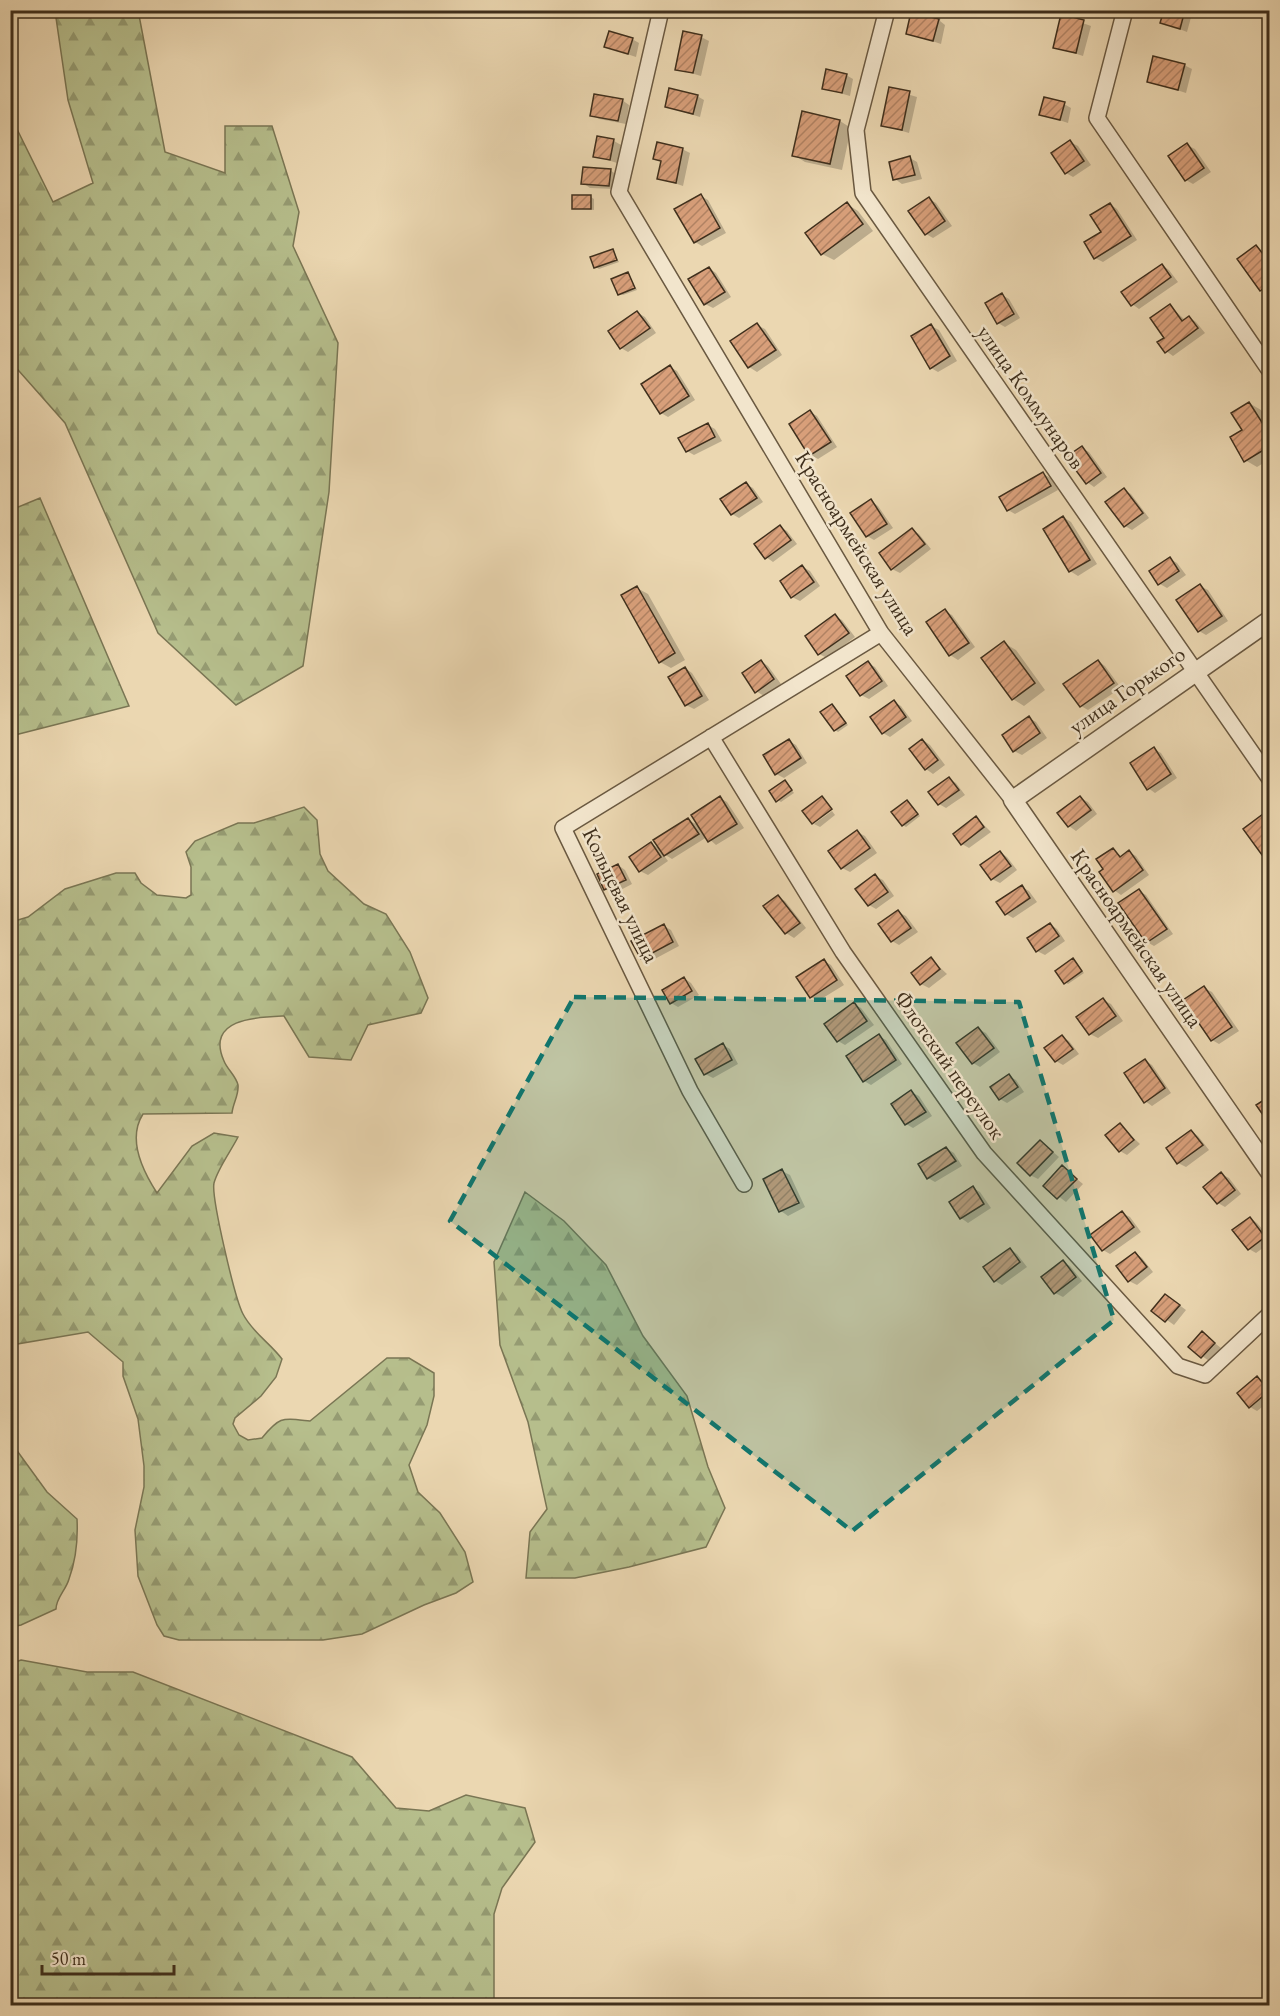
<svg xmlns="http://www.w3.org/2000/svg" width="1280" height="2016" font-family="'EB Garamond',serif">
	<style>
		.forest { fill: url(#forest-firs); stroke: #7a7654; stroke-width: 1.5 }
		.shadow { fill: #0003 }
		.building { fill: url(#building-hatch); stroke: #3f2f1c; stroke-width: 1.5 }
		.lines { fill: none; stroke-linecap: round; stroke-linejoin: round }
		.minor-casing { stroke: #6a5941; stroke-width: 18 }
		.tertiary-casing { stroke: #6a5941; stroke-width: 21 }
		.minor { stroke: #f2e5cc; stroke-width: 15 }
		.tertiary { stroke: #f2e5cc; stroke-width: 18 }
		.marked { fill: #0f766e; fill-opacity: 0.2; stroke: #0f766e; stroke-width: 4.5; stroke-dasharray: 12 8; stroke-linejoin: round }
		.labels { text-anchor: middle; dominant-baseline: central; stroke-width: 5; stroke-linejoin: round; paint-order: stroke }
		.street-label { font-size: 22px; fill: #3f2f1c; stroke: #f2e5cc }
	</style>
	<defs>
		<pattern id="forest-firs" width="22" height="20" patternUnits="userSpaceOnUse" patternTransform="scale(1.5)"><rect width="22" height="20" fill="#b6be8c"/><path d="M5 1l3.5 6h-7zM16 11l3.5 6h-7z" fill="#959b72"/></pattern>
		<pattern id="building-hatch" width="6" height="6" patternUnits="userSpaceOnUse" patternTransform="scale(1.5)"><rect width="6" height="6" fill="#d89f7a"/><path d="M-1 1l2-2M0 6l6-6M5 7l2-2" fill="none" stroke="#b18263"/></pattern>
	</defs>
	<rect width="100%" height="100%" fill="#ebd7b1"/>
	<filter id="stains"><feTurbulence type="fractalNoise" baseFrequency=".00333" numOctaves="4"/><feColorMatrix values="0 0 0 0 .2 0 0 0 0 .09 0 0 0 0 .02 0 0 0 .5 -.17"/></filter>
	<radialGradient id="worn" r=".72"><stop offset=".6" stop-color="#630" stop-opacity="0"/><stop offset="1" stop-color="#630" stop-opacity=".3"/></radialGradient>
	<path class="forest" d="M138,10L165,152L225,173V126H272L299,212L293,246L338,343L329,492L303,666L236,705L158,633L65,423L11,362V117L53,202L93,183L68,100L55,11Z
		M40,498L129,706L11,736V510Z
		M304,807L317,820L320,854L328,871L364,904L386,914L410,952L428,998L421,1013L368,1025L351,1060L309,1057L284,1016C258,1017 205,1018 224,1061C227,1069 236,1076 238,1085C239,1095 233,1103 232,1113L143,1114C127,1139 142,1170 157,1193L192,1146L214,1133L238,1137C231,1151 218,1168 214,1183C211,1197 235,1299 243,1314C252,1332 270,1343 282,1359L276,1377L261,1396L235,1418L233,1424L239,1435L248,1440L262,1438C280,1416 282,1418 310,1421L387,1358H409L434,1373V1396L427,1425L409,1465L418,1492L440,1513L465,1552L473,1582L456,1593L424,1605L362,1634L323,1640H179L164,1636L157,1625L138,1576L135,1530L144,1487V1466L138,1419L123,1376V1362L88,1332L11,1345V922L28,917L65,889L116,873H135L141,883L157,895L186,898L191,895V867L186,852L195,841L238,823H254Z
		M525,1192L564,1221L606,1265L643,1336L687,1396L708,1467L725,1508L706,1547L629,1567L575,1578H526L530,1532L547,1509L528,1422L500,1345L494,1262Z
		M10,1441L47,1492L77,1519C78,1539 76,1560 69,1579C66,1590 56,1598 56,1609L21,1625L11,1627Z
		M21,1660L87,1672H133L352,1757L396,1808L429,1811L466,1795L525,1808L535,1842L502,1888L494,1914V1998L496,2005H11L10,1664Z"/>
	<path class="shadow" d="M698,10H717L716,14Z
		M913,10H942L940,21L945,25L941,44L908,33L921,15Z
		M1166,10H1193L1187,32L1162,22Z
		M1063,16L1091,26L1083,56L1055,47Z
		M701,37L709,41L701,76L677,69Z
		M632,39L639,43L636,57L606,47Z
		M1184,65L1192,69L1186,93L1149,81Z
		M846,75L853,79L850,96L823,88Z
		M890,89L917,97L909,133L882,125Z
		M697,96L704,100L700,117L666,107Z
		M622,100L629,105L626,124L599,119L591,115Z
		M1064,104L1071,108L1068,123L1041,114Z
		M840,121L851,128L842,170L805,162L794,155Z
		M614,141L621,145L617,163L595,156Z
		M1070,142L1078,146L1091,165L1073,177L1066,173Z
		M1187,145L1195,149L1211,172L1193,184L1186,180Z
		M682,149L690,153L683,186L659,178L662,162L655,158Z
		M910,158L917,162L922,179L902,184L895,179Z
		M610,170L617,175L616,189L590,188L583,183Z
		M701,196L708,200L726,233L702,246L695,242Z
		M591,197L594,199V210L574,208Z
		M929,199L936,203L952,226L933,238L926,234Z
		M847,204L858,211L873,231L834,260L822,254Z
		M1110,204L1117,209L1137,240L1103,262L1095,258Z
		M1256,247L1270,259L1268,294L1261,290Z
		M613,251L619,262L599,269L596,267Z
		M1162,265L1169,270L1178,282L1139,309L1132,304Z
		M709,268L716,273L731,297L713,308L705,304Z
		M628,273L637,290L623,295L619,294Z
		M1002,295L1009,299L1020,318L1005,327L998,323Z
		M1170,306L1185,320L1189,317L1196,322L1205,333L1173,356L1166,351Z
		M638,313L645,317L656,333L628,352L621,348Z
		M757,325L765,329L782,355L757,372L749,367L732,341Z
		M931,326L939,330L957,361L938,372L931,368Z
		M670,367L677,371L695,400L668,417L661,413Z
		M1249,403L1261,410L1270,425V459L1257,467L1245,460L1244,431Z
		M810,412L817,416L837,447L818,459L811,455Z
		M708,425L715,429L722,441L694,455L687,451Z
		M1082,448L1089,452L1107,477L1094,487L1087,482Z
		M1043,474L1051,478L1058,490L1015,514L1008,510Z
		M746,484L753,488L763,502L739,518L732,514Z
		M1124,490L1131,494L1149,518L1132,530L1125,526Z
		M871,501L878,506L893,528L874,540L867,536Z
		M1063,517L1071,522L1097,564L1078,576L1070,571L1045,529Z
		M780,527L787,531L797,544L773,562L766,557Z
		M912,530L919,534L931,549L900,573L892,569Z
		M1170,559L1177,563L1186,575L1167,588L1160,584Z
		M803,567L810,571L820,586L800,601L792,597Z
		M1200,586L1208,590L1228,621L1206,635L1199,631Z
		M637,588L648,594L685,660L671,668L660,662Z
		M945,611L952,615L975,647L958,660L950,655L928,623Z
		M835,616L842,620L855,637L827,658L819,654Z
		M1004,643L1016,650L1045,690L1024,706L1013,699Z
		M761,661L768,666L781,684L764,696L756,691Z
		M1098,661L1105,666L1121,688L1088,710L1081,706Z
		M868,663L875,667L888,686L869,699L861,695L848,676Z
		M685,668L692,673L709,700L694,709L686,705Z
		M894,702L901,706L912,721L890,737L883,733Z
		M832,706L848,725L838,732L835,730Z
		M1029,718L1036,722L1047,738L1022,755L1014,751Z
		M923,740L930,745L945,765L933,774L926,769Z
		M789,741L796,745L807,763L784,778L776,774Z
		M1154,749L1161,753L1177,778L1155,793L1148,788Z
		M949,779L956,783L965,795L946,808L939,804Z
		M785,781L794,793L781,802L778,800Z
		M720,798L727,802L744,828L716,845L707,837L672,859L662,853L668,861L648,875L640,871L652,844L662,850L688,820L700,826Z
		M1080,798L1088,802L1097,814L1076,831L1069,826Z
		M907,802L920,816L906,827L903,825Z
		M832,811L835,815L820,827L814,824Z
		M977,818L991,832L969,848L962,844Z
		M857,832L865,836L877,853L850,872L842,868Z
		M1113,850L1122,857L1129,852L1136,856L1149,875L1121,895L1114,890L1105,869Z
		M1000,852L1007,857L1017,870L1000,883L992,879Z
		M618,865L625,870L632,884L613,894L606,889Z
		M875,876L883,880L894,896L876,909L869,905Z
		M1022,887L1029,891L1037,902L1013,918L1006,914Z
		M1139,891L1146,895L1173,934L1154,946L1147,942Z
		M778,897L785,901L806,928L794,938L786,933L765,906Z
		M898,912L906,916L918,932L899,945L892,941Z
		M1050,924L1057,929L1065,941L1045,955L1037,951Z
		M664,926L671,930L679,946L649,962L642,958Z
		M931,959L947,974L929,988L921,984Z
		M1073,960L1084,973L1068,984L1065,982Z
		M824,961L831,965L844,985L818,1001L811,997Z
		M684,978L691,983L699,995L678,1007L671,1003Z
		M1204,988L1212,992L1239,1031L1219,1044L1212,1040L1185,1001Z
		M1103,1000L1111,1004L1123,1021L1098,1038L1090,1034Z
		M854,1004L861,1008L874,1025L845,1045L838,1041Z
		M978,1029L986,1033L1000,1052L980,1067L973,1063Z
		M879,1036L886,1040L902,1064L871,1085L864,1081Z
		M1062,1037L1069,1041L1079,1054L1063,1065L1056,1061Z
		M723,1045L730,1049L738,1064L713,1078L705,1074Z
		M1145,1060L1152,1065L1171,1093L1152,1106L1145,1101Z
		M1009,1076L1016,1080L1024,1092L1007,1103L1000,1099Z
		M911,1092L919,1096L932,1116L913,1128L906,1124Z
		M1120,1125L1140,1144L1127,1155L1120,1151Z
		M1191,1131L1198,1136L1209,1150L1186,1167L1178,1163Z
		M1040,1141L1059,1157L1038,1179L1030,1175Z
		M946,1148L954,1153L962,1166L935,1182L928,1178Z
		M1062,1167L1083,1184L1066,1202L1045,1186Z
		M782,1171L790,1175L805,1207L788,1216L781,1211L765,1179Z
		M1221,1174L1229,1178L1241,1194L1225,1207L1218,1203Z
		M973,1188L980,1192L991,1208L968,1223L961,1218Z
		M1122,1213L1130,1217L1141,1232L1110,1254L1103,1250Z
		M1250,1218L1257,1223L1270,1238V1243L1256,1253L1249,1249Z
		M1010,1249L1017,1254L1027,1267L1002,1285L995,1281Z
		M1135,1253L1142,1258L1153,1272L1137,1285L1129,1281Z
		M1063,1262L1070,1266L1082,1281L1063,1297L1055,1293Z
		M1166,1295L1186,1310L1174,1325L1153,1310Z
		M1202,1333L1221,1348L1209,1361L1190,1347Z
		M1258,1378L1270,1388V1401L1257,1411L1250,1407Z"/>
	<path class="building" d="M911,10H934L933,16Z
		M1164,10H1185L1180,29L1160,23Z
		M911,12L939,19L933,41L906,34Z
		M1061,14L1084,20L1076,53L1053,48Z
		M609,31L633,38L628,54L604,47Z
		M683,31L702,35L693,73L675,70Z
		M1153,56L1185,64L1178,90L1147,82Z
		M826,69L847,74L842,93L822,89Z
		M889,87L910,91L902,130L881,126Z
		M669,88L698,95L693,114L665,107Z
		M594,94L623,99L618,121L590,116Z
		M1044,97L1065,102L1060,120L1039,115Z
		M802,111L840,120L830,164L792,156Z
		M597,136L614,139L610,160L593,157Z
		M1070,140L1084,161L1065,174L1051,153Z
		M657,142L683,148L676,183L657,179L661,161L653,159Z
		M1187,143L1204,168L1185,181L1168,156Z
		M910,156L915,175L893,180L889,162Z
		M583,167L611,169L609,186L581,184Z
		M701,194L720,228L694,243L674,209Z
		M572,195H591V209H572Z
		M929,197L945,221L925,235L908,211Z
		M847,202L863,224L821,255L805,233Z
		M1110,203L1131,236L1094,259L1084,242L1101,232L1090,215Z
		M1256,245L1270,263V284L1260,291L1237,259Z
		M613,249L617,260L594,268L590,257Z
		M1162,264L1171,277L1131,306L1121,292Z
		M709,267L725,292L704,305L688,279Z
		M628,272L635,288L618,295L611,279Z
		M1002,293L1014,314L997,324L985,303Z
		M1170,304L1182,321L1189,316L1198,328L1165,353L1157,342L1164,338L1150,318Z
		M637,311L650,328L620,349L608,331Z
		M757,323L776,350L748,368L730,341Z
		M931,324L950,356L930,369L911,336Z
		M670,365L689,396L660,414L641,384Z
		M1249,402L1270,435V446L1244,462L1230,437L1242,430L1231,413Z
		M810,410L831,442L809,456L789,424Z
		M708,423L715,437L686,452L678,438Z
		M1082,446L1101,473L1086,484L1066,457Z
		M1043,472L1051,486L1007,511L999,497Z
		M746,482L757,498L731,515L720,499Z
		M1124,488L1143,513L1124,527L1105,502Z
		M871,499L887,524L866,537L850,513Z
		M1063,516L1090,560L1069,572L1043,529Z
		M780,525L791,540L765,559L754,544Z
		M912,528L925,544L891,570L879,553Z
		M1170,557L1179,571L1158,585L1149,571Z
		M802,565L814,582L791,598L780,581Z
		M1200,584L1222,616L1198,632L1176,600Z
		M637,586L675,653L659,663L621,595Z
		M945,609L969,643L949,656L926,622Z
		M835,614L849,633L818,655L805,636Z
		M1004,641L1035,683L1012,700L981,658Z
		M761,660L774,679L755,693L742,673Z
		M1098,660L1114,683L1080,707L1063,684Z
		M868,661L882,681L860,696L846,676Z
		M685,667L702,696L685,706L668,677Z
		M894,700L906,717L882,734L870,717Z
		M832,704L846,723L834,731L820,712Z
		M1029,716L1040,733L1013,752L1002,735Z
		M789,739L801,758L775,775L763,755Z
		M922,739L938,760L925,770L909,749Z
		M1154,747L1171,774L1147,790L1130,763Z
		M949,777L959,790L938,805L928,792Z
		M785,780L792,790L776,802L769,791Z
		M720,796L737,824L708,842L691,815Z
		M822,796L832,809L812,824L802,811Z
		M1080,796L1091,810L1068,827L1057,813Z
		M907,800L918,814L902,826L891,812Z
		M1263,814L1270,823V866L1243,829Z
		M976,816L984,827L961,845L953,834Z
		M688,818L699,834L664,856L653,840Z
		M857,830L870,848L841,869L828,851Z
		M651,842L661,857L639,872L629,857Z
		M1113,848L1120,857L1129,850L1143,870L1113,892L1099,872L1103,869L1096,859Z
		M1000,851L1011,866L991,880L980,865Z
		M618,864L626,880L604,890L597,874Z
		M875,874L888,892L868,906L855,889Z
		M1022,885L1030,898L1005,915L996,902Z
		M1139,889L1167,929L1146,943L1118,903Z
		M778,895L800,923L785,934L763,906Z
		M898,910L911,928L891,942L878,924Z
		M1050,923L1059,936L1036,952L1027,938Z
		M664,924L673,942L641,959L631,941Z
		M931,957L940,969L920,985L911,973Z
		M1073,958L1082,971L1064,984L1055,971Z
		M824,959L837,980L810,998L796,977Z
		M684,977L692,991L670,1004L662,990Z
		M1204,986L1232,1027L1211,1041L1183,1000Z
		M1103,998L1116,1016L1089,1035L1076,1017Z
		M854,1002L867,1021L837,1042L824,1024Z
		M978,1027L994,1048L972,1064L956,1043Z
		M879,1034L896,1060L863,1082L846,1056Z
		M1062,1035L1073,1049L1055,1062L1044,1048Z
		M723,1043L732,1060L704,1075L695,1059Z
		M1145,1059L1165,1088L1144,1103L1124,1073Z
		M1009,1074L1018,1087L999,1100L990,1087Z
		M911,1090L926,1112L905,1125L891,1104Z
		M1270,1096V1125L1256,1105Z
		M1120,1123L1134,1140L1119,1152L1105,1135Z
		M1191,1130L1203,1145L1177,1164L1166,1148Z
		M1040,1140L1053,1152L1030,1176L1017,1163Z
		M946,1147L956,1161L927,1179L918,1164Z
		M1062,1165L1077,1179L1057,1199L1043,1186Z
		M782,1169L799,1203L779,1212L763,1179Z
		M1221,1172L1235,1190L1217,1204L1203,1187Z
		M973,1186L984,1204L960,1219L949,1202Z
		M1122,1211L1134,1227L1102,1251L1090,1235Z
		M1250,1217L1265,1237L1248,1250L1232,1230Z
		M1010,1248L1020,1262L994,1282L983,1267Z
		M1135,1252L1147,1267L1128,1282L1116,1266Z
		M1063,1260L1076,1277L1054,1294L1041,1277Z
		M1165,1294L1180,1305L1165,1322L1151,1311Z
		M1202,1331L1215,1343L1201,1358L1188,1347Z
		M1257,1376L1269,1391L1249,1408L1237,1393Z"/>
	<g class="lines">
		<defs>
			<path id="minor" d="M661,10L619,192L881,633L1013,800
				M887,10L856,130L863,193L1270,779
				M1125,10L1097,118L1270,371
				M711,737L843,952L984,1153L1178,1366L1205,1375L1270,1314
				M744,1184L690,1091L563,828L881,633"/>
			<path id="tertiary" d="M1270,620L1013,800L1270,1172"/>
		</defs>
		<use href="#minor" class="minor-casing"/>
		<use href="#tertiary" class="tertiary-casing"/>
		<use href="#minor" class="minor"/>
		<use href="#tertiary" class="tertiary"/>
	</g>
	<path class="marked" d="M574,997L1019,1002L1114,1320L852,1531L450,1221Z"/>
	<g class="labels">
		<g class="street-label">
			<text transform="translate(1031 397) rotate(55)">улица Коммунаров</text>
			<text transform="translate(857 543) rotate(58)">Красноармейская улица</text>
			<text transform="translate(1127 690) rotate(-35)">улица Горького</text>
			<text transform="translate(621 895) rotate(64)">Кольцевая улица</text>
			<text transform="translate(1137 938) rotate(55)">Красноармейская улица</text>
			<text transform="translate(950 1065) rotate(55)">Флотский переулок</text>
		</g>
	</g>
	<rect width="1280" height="2016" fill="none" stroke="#ebd7b1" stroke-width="36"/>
	<rect x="12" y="12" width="1256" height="1992" fill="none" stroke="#3f2f1c" stroke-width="3"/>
	<rect x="18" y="18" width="1244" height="1980" fill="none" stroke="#3f2f1c" stroke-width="1.5"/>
	<path d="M42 1965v9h132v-9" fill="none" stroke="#3f2f1c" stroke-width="3"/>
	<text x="51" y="1965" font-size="18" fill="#3f2f1c" stroke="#f2e5cc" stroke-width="4.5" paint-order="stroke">50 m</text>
	<rect width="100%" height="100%" filter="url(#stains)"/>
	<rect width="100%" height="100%" fill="url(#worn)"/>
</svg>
